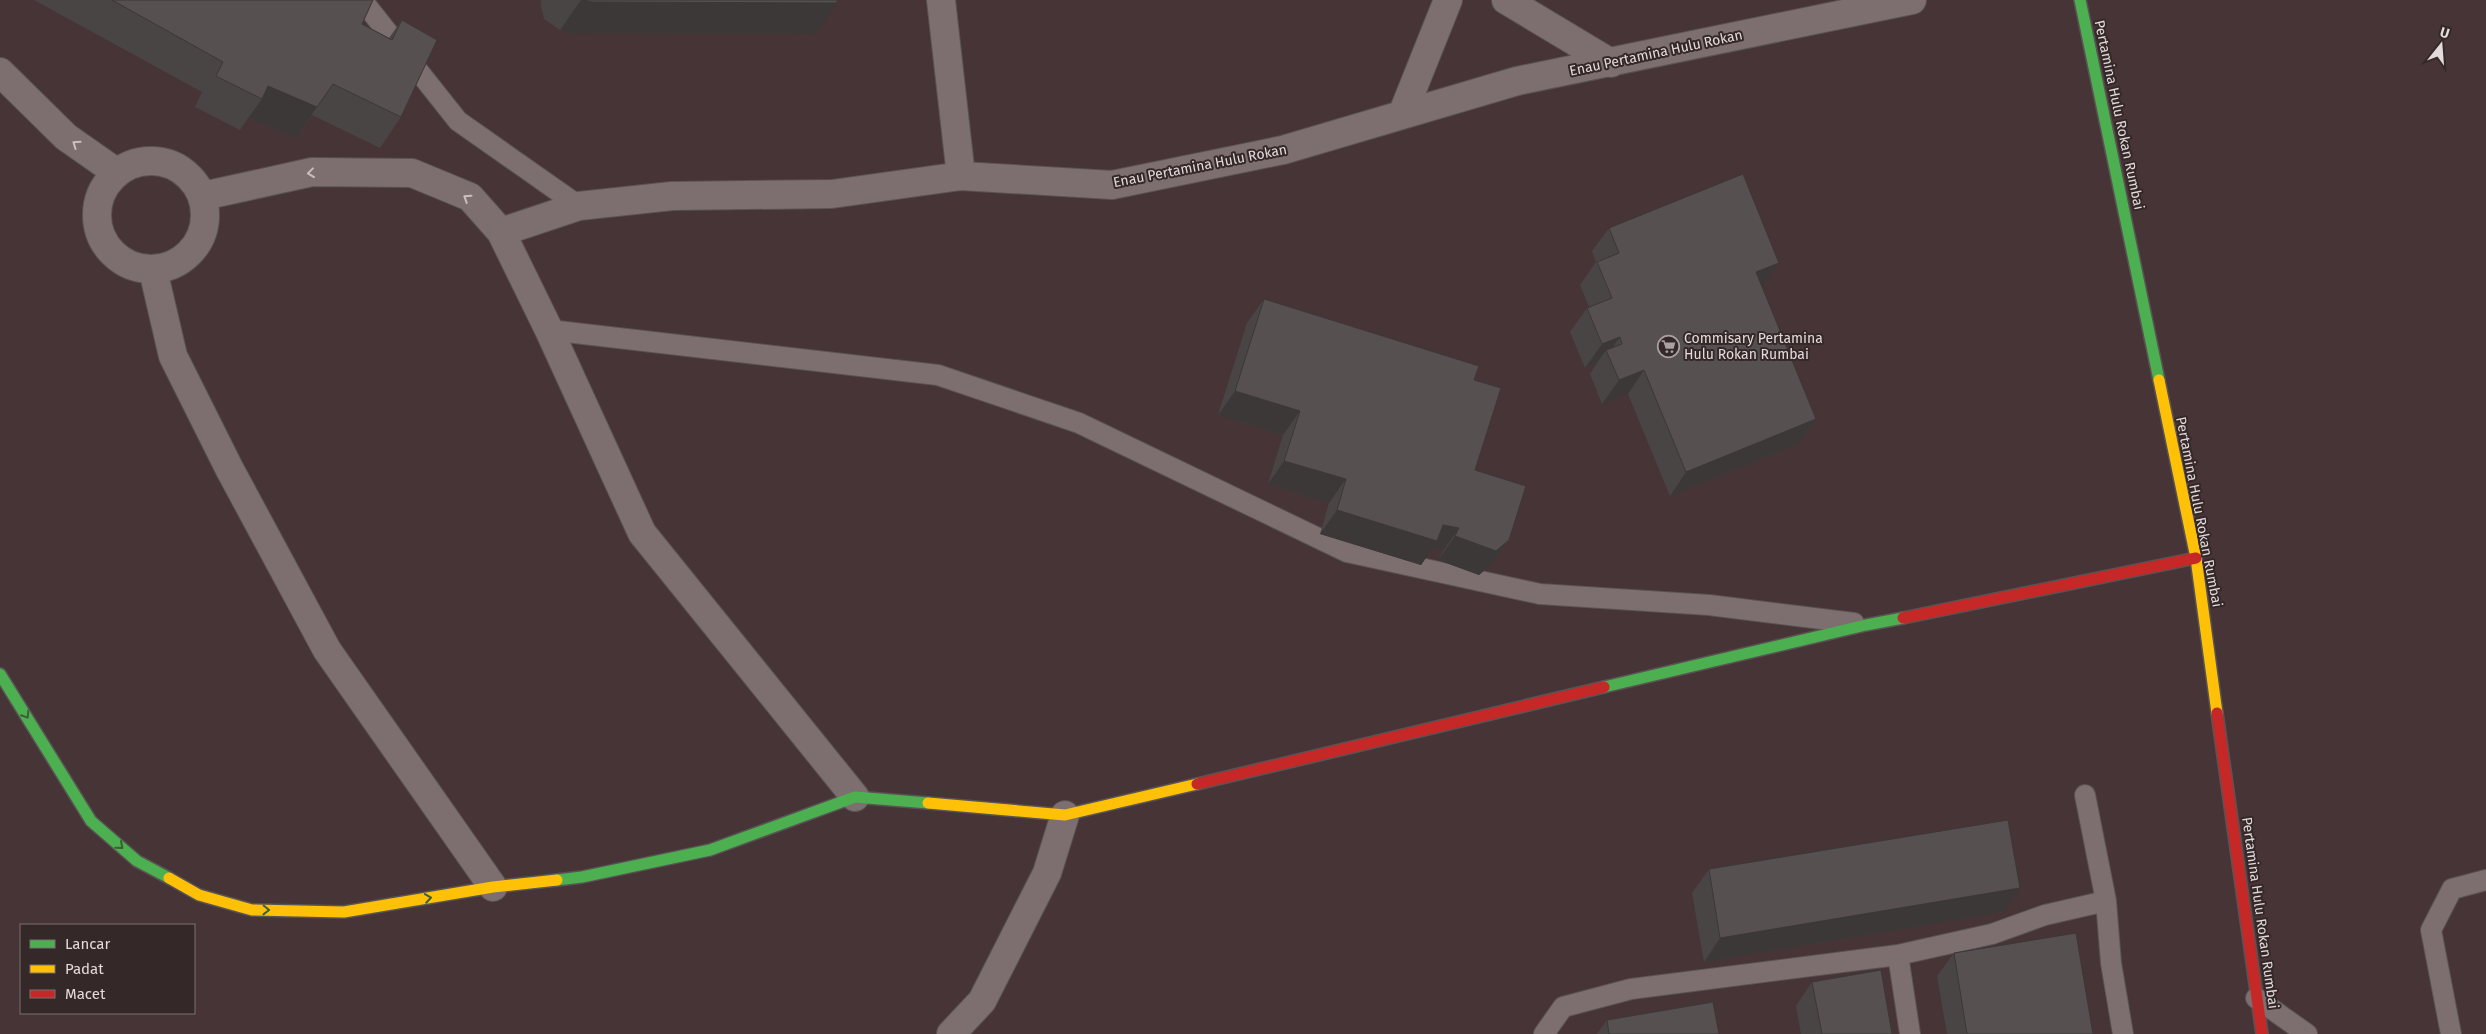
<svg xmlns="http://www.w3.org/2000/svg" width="2486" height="1034" font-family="'Fira Sans',sans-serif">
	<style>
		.built { fill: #473437; fill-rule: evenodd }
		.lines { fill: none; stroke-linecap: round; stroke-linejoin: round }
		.lane-casing { stroke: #595354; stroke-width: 22 }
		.street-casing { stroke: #595354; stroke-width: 30 }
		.fast-casing { stroke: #595354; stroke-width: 14 }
		.slow-casing { stroke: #595354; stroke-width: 14 }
		.jam-casing { stroke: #595354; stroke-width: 14 }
		.lane { stroke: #7d6f70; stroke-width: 20 }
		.street { stroke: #7d6f70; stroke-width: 28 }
		.fast { stroke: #4caf50; stroke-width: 11 }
		.slow { stroke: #ffc107; stroke-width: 11 }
		.jam { stroke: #c62828; stroke-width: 11 }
		.wall { fill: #4a4545 }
		.shaded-wall { fill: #3c3838 }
		.building { fill: #565050; stroke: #3c3838 }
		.oneway { stroke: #cabfc0 }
		.oneway2 { stroke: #3e5e39 }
		.labels { text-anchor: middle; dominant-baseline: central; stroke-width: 4; stroke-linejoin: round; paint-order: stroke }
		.street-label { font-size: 14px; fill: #e3dadb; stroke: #352829 }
		.poi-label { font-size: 14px; fill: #e3dadb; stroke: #352829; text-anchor: start }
	</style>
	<rect width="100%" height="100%" fill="#3c3435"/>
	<path class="built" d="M0,0H2486V1034H0ZM21,925H194V1013H21Z"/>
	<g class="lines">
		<defs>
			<path id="lane" d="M362,0L458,121L579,206
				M549,330L938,375L1079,423L1347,552L1540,594L1709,605L1854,623
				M2085,795L2106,901L2111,963L2123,1034
				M1898,955L1910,1034
				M2256,998L2307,1034
				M1544,1034L1563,1007L1631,989L1898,955L1992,934L2045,915L2106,901
				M2451,1034L2431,930L2452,889L2486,880"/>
			<path id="street" d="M941,0L961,176L1112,185L1283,150L1517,81L1912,0
				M1506,0L1611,63
				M0,72L66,137L116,172
				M1402,115L1448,0
				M97 215a54 54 0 1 1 108 0a54 54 0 1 1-108 0Z
				M203,196L312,172L412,173L470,197L501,232L549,330L642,533L855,797
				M501,232L579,206L672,196L832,194L961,176
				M153,270L173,356L229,468L327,650L493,887
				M951,1034L982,1001L1047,873L1065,815"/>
			<path id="fast" d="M2080,0L2159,380
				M0,674L91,821L137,861L169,878
				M1604,687L1866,625L1903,618
				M557,880L582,877L710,850L855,797L928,803"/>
			<path id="slow" d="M2159,380L2196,558L2217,713
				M928,803L1065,815L1197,784
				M169,878L199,895L252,910L344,912L493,887L557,880"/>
			<path id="jam" d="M1903,618L2196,558
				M2217,713L2262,1034
				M1197,784L1604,687"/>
		</defs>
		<use href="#lane" class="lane-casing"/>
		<use href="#street" class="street-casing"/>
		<use href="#fast" class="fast-casing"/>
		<use href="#slow" class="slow-casing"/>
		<use href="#jam" class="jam-casing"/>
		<use href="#lane" class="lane"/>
		<use href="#street" class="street"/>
		<use href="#fast" class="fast"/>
		<use href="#slow" class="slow"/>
		<use href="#jam" class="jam"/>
	</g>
	<path class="wall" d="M34,0H373L362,24L389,38L402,20L401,117L380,148L312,115L296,138L248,118L240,130L195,107L202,92Z
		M541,0H837L816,34L571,33L560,30L544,19L541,6Z
		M1609,228L1762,287L1816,419L1800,443L1670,496L1628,394L1602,404L1590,374L1597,363L1585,368L1570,332L1587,308L1589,307L1580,285L1596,262L1592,251Z
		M1264,299L1474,380L1475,470L1509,540L1493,563L1479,575L1438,560L1443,551L1432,549L1421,565L1320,534L1329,503L1268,484L1283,435L1218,415L1247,323Z
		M1709,869L2003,912L1704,962L1692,893Z
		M1954,953L2093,1034H1947L1937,976Z
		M1812,982L1892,1034H1801L1796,1006Z
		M1607,1020L1719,1034H1597Z"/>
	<path class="shaded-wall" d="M581,0H583L837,3L816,34L571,33L560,30Z
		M268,86L317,107L296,138L248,118L262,99Z
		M1779,263L1763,287L1740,296L1756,272Z
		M1620,337L1608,354L1606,350L1597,363L1585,368L1602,344Z
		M1644,370L1628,394L1602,404L1619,380Z
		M1235,391L1300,411L1283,435L1218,415Z
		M1816,419L1800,443L1670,496L1686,472Z
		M1284,461L1346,479L1329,503L1268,484Z
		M1337,510L1443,525L1459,528L1443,551L1432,549L1421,565L1320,534Z
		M1455,536L1509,540L1493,563L1479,575L1438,560Z
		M2020,888L2003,912L1704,962L1720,938Z"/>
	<path class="building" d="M112,0H373L362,24L392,40L402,20L437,40L401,117L333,84L317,107L268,86L262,99L216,76L223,62Z
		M583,0H837V3L592,2Z
		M1743,174L1779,263L1756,272L1816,419L1686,472L1644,370L1619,380L1606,350L1622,344L1620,337L1602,344L1587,308L1612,298L1597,262L1619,253L1609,228Z
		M1264,299L1479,366L1474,380L1501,388L1475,470L1526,486L1509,540L1496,551L1455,536L1459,528L1443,525L1437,541L1337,510L1346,479L1284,461L1300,411L1235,391Z
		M2008,820L2020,888L1720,938L1709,869Z
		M2076,933L2093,1034H1967L1954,953Z
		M1881,970L1892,1034H1822L1812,982Z
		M1713,1002L1719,1034H1609L1607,1020Z"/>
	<defs><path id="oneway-chevron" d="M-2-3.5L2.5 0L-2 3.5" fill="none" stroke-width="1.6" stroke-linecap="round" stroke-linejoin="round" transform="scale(1.25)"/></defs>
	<g class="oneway">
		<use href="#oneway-chevron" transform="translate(76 144) rotate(-145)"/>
		<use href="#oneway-chevron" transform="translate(311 173) rotate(173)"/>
		<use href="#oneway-chevron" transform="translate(467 198) rotate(-147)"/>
	</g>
	<g class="oneway2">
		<use href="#oneway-chevron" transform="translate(26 715) rotate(58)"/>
		<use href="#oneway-chevron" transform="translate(120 846) rotate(41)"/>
		<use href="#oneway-chevron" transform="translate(428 898) rotate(-9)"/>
		<use href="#oneway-chevron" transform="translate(266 910) rotate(1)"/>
	</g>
	<defs>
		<symbol id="supermarket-ring" viewBox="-11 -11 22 22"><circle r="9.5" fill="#352829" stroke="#a9a0a1" stroke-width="1.5"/><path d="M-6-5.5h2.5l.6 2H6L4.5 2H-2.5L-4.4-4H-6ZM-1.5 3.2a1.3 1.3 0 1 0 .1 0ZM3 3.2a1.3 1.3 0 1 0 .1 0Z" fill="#a9a0a1"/></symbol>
	</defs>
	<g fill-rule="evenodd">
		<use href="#supermarket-ring" x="1656" y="334" width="25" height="25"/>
	</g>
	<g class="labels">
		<g class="street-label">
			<text transform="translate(1656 53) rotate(-12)">Enau Pertamina Hulu Rokan</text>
			<text transform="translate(2119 115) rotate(78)">Pertamina Hulu Rokan Rumbai</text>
			<text transform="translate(1200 166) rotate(-11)">Enau Pertamina Hulu Rokan</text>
			<text transform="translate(2199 512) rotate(79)">Pertamina Hulu Rokan Rumbai</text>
			<text transform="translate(2260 913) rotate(82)">Pertamina Hulu Rokan Rumbai</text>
		</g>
		<g class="poi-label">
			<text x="1684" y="338">Commisary Pertamina<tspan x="1684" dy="16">Hulu Rokan Rumbai</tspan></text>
		</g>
	</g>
	<rect x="20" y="924" width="175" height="90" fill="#352829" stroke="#7b6f70"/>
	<rect x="30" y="940" width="25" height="8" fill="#4caf50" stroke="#7b6f70"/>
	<text x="65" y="949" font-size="15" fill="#e3dadb">Lancar</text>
	<rect x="30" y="965" width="25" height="8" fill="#ffc107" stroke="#7b6f70"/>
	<text x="65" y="974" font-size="15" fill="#e3dadb">Padat</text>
	<rect x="30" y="990" width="25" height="8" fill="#c62828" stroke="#7b6f70"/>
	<text x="65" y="999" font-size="15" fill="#e3dadb">Macet</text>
	<g transform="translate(2441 45) rotate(17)" stroke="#352829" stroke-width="4" paint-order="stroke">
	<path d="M0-4L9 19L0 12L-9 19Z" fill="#e3dadb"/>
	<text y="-8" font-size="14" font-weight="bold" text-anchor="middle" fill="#e3dadb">U</text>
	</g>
</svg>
